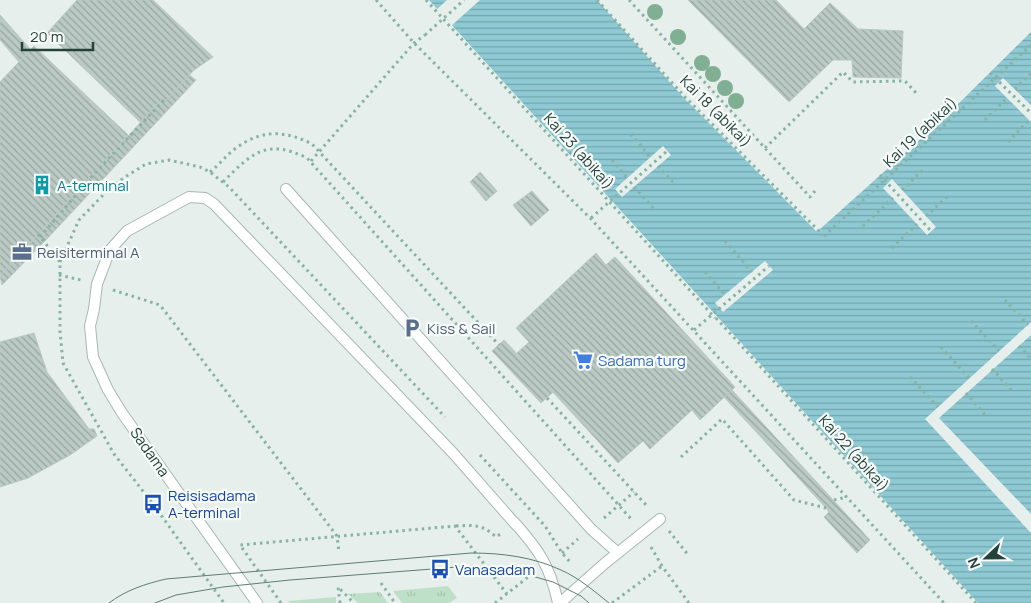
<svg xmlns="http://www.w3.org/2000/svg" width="1031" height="603" font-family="Manrope,sans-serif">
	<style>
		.grass { fill: url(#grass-tufts) }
		.water { fill: url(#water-rules) }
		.pier { fill: #e6efeb }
		.building { fill: url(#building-back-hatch); stroke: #b8c9c2 }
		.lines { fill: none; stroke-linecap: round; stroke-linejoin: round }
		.service-casing { stroke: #a8b8b2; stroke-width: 12 }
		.path { stroke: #86b3a5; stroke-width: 3; stroke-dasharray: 2.5 4; stroke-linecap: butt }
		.service { stroke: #fff; stroke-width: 10 }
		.tram { stroke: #5f7d75; stroke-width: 1 }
		.path-bridge { stroke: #86b3a5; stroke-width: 3; stroke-dasharray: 2.5 4; stroke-linecap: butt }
		.tree { fill: #80af93 }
		.labels { text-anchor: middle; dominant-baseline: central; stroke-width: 4.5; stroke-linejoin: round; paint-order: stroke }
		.street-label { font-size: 15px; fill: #24423a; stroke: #f7fbf9 }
		.culture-label { font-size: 15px; fill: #0d838f; stroke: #f7fbf9; text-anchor: start }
		.service-label { font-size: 15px; fill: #4e5e75; stroke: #f7fbf9; text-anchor: start }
		.shop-label { font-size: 15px; fill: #366cbe; stroke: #f7fbf9; text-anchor: start }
		.transit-label { font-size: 15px; fill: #164399; stroke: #f7fbf9; text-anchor: start }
	</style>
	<defs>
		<pattern id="grass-tufts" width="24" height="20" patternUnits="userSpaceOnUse" patternTransform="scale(1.25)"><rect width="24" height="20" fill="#bfe0c8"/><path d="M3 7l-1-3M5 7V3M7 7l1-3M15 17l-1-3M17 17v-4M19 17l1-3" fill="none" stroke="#a4c1ad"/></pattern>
		<pattern id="water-rules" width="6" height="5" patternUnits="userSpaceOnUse" patternTransform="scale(1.25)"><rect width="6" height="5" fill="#8ec9d4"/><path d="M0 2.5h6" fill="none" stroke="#74a5ad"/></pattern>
		<pattern id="building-back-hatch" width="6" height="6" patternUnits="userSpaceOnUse" patternTransform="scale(1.25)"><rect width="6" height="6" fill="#bbcac4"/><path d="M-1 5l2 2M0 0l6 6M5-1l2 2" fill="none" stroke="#98a6a0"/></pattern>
	</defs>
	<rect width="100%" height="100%" fill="#e6efeb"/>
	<path class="grass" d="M448,586L457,598L449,603H402L393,591Z
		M380,592L388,603H358L348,594Z
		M336,597V603H290L288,601Z"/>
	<path class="water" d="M429,0H597L683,97L816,231L819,230L943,119L1031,32V603H978Z"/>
	<path class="pier" d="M447,0H480L450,27L435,11Z
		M1003,78L1031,105V122L995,86Z
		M663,146L671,155L622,197L615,189Z
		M892,179L936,227L927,235L883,188Z
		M765,261L773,270L723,312L715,303Z
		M1031,322V335L939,418L1031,514V533L925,419Z"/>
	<path class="building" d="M77,0H153L213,57L194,70L165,102L162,99L140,122L47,33Z
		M688,0H776L804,29L830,3L858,29L903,31L901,78L853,77L852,60H833L789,102Z
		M0,15L31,50L19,62L0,40Z
		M34,46L128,135L0,276V82Z
		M189,75L196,80L44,242L2,285L0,276L162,99L165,102Z
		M480,172L497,191L486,201L470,182Z
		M532,191L549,210L531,226L513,205Z
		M596,253L606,265L615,257L735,387L700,420L692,410L650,449L643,441L618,463L517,353L529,342L516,328Z
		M34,333L47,372L89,429H94L97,436L70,455L28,478L0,487V342Z
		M504,340L553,392L541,403L492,351Z
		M732,390L870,540L857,553L824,517L829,512L826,508L724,397Z"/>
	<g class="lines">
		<defs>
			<path id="service" d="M286,189L591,529L618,553
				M514,522C539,550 550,566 558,603
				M257,603L122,413L108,390L93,357L90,326L94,309L97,284L110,250L127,231L189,197L205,198L214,204L453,453L517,526
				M560,603L604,564L660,519"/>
		</defs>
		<use href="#service" class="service-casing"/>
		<path class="path" d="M376,0L414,43L591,219L944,603
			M426,0L715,318
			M597,0L684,96L823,235
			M629,0L810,197L815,191
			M990,73L1031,113
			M1015,89L1031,73
			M985,120L1007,98
			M631,134L650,157
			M1008,142L1029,120
			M765,148L843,72L853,82L905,81L917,94
			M612,160L627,178
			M311,161L414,43L425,35
			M658,166L674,183
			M210,172C220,164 228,153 239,146C264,129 286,131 312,144L499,345
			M880,175L931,231
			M223,182C252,153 266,138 307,158L632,520
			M634,187L655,210
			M902,190L923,170
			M926,216L948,196
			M591,218L667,151
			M863,226L893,198
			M38,234L60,262V331L63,363L114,454L153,504L224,603
			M824,236L1031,45
			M40,237L93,175L165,99
			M725,241L752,272
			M892,248L917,224
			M60,262L79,220L109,189L125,177L146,164L169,160L200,167L210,172L229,187L445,417
			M705,272L725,295
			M59,275L81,280
			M113,290L160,305L337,536L339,552
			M1005,300L1028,325
			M716,318L976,603
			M971,321L999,351
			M694,330L769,266
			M1019,346L1031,359
			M941,347L969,378
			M992,369L1014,393
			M910,377L938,407
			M966,393L987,417
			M547,398L648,507
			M480,455L545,526L562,553L571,563
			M681,457L722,419L794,500L826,508
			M834,500L847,497
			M604,518L634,492
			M456,526C474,525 482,524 496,537L502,533
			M669,531L689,556
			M651,547L662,566L689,603
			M562,553L578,539
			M381,583L395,603
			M281,603L240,545L455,526L507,594
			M340,603L338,587L354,603
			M495,603L532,574
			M612,603L662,566"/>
		<use href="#service" class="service"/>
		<path class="tram" d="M109,603C126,590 145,584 166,579L471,553C502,553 533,557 561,570C579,578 594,591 609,603
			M155,603L176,595L223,587L290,580L471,566L511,570L553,582L581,596L589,603"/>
		<path class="path-bridge" d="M425,35L464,0"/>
	</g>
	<g class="tree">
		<circle cx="655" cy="12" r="8"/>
		<circle cx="678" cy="37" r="8"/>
		<circle cx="702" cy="63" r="8"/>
		<circle cx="713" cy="74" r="8"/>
		<circle cx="725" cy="88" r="8"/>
		<circle cx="736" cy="101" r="8"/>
	</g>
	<defs>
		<symbol id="building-bare" viewBox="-9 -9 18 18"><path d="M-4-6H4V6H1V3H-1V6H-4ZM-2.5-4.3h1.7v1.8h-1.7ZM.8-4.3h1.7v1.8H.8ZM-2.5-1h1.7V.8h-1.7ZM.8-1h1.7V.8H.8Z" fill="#0f9aa8" stroke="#f7fbf9" stroke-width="2.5" paint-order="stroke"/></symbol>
		<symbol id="office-bare" viewBox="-9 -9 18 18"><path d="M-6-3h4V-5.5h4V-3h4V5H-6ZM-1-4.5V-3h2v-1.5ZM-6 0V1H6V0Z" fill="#5c6f8a" stroke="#f7fbf9" stroke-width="2.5" paint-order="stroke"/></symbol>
		<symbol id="parking-bare" viewBox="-9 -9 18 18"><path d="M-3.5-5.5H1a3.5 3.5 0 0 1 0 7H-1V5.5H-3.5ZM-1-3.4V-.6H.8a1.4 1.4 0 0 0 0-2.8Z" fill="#5c6f8a" stroke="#f7fbf9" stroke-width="2.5" paint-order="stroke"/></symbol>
		<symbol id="supermarket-bare" viewBox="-9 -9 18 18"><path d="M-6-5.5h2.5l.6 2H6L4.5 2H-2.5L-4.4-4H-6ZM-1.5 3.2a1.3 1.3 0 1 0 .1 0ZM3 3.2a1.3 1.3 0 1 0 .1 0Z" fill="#3f7fe0" stroke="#f7fbf9" stroke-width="2.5" paint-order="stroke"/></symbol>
		<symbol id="bus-bare" viewBox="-9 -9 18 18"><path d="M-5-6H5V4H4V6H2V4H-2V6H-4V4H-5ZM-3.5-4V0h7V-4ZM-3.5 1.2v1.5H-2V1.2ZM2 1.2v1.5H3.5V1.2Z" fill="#1a4fb4" stroke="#f7fbf9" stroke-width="2.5" paint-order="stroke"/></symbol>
	</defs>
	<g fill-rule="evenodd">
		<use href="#building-bare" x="28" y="171" width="28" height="28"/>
		<use href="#office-bare" x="8" y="238" width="28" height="28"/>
		<use href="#parking-bare" x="398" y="314" width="28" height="28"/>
		<use href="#supermarket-bare" x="569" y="346" width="28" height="28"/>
		<use href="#bus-bare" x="139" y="490" width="28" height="28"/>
		<use href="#bus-bare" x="426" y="555" width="28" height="28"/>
	</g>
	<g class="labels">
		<g class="street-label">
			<text transform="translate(716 111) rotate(45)">Kai 18 (abikai)</text>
			<text transform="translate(920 132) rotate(-43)">Kai 19 (abikai)</text>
			<text transform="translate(579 151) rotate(48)">Kai 23 (abikai)</text>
			<text transform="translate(150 452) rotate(55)">Sadama</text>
			<text transform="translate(854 453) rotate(48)">Kai 22 (abikai)</text>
		</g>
		<g class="culture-label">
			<text x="57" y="185">A-terminal</text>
		</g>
		<g class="service-label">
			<text x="37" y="252">Reisiterminal A</text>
			<text x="427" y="328">Kiss &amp; Sail</text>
		</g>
		<g class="shop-label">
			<text x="598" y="360">Sadama turg</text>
		</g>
		<g class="transit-label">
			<text x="168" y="495">Reisisadama<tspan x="168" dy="17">A-terminal</tspan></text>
			<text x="455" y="569">Vanasadam</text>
		</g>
	</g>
	<g transform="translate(986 558) rotate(248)" stroke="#f7fbf9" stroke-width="4" paint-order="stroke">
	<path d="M0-4L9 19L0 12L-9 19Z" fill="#24423a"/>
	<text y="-8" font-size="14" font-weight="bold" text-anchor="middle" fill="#24423a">N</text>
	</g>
	<path d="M22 42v8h71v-8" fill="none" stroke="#24423a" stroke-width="2.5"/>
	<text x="30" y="42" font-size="15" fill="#24423a" stroke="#f7fbf9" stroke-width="4" paint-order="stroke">20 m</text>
</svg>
